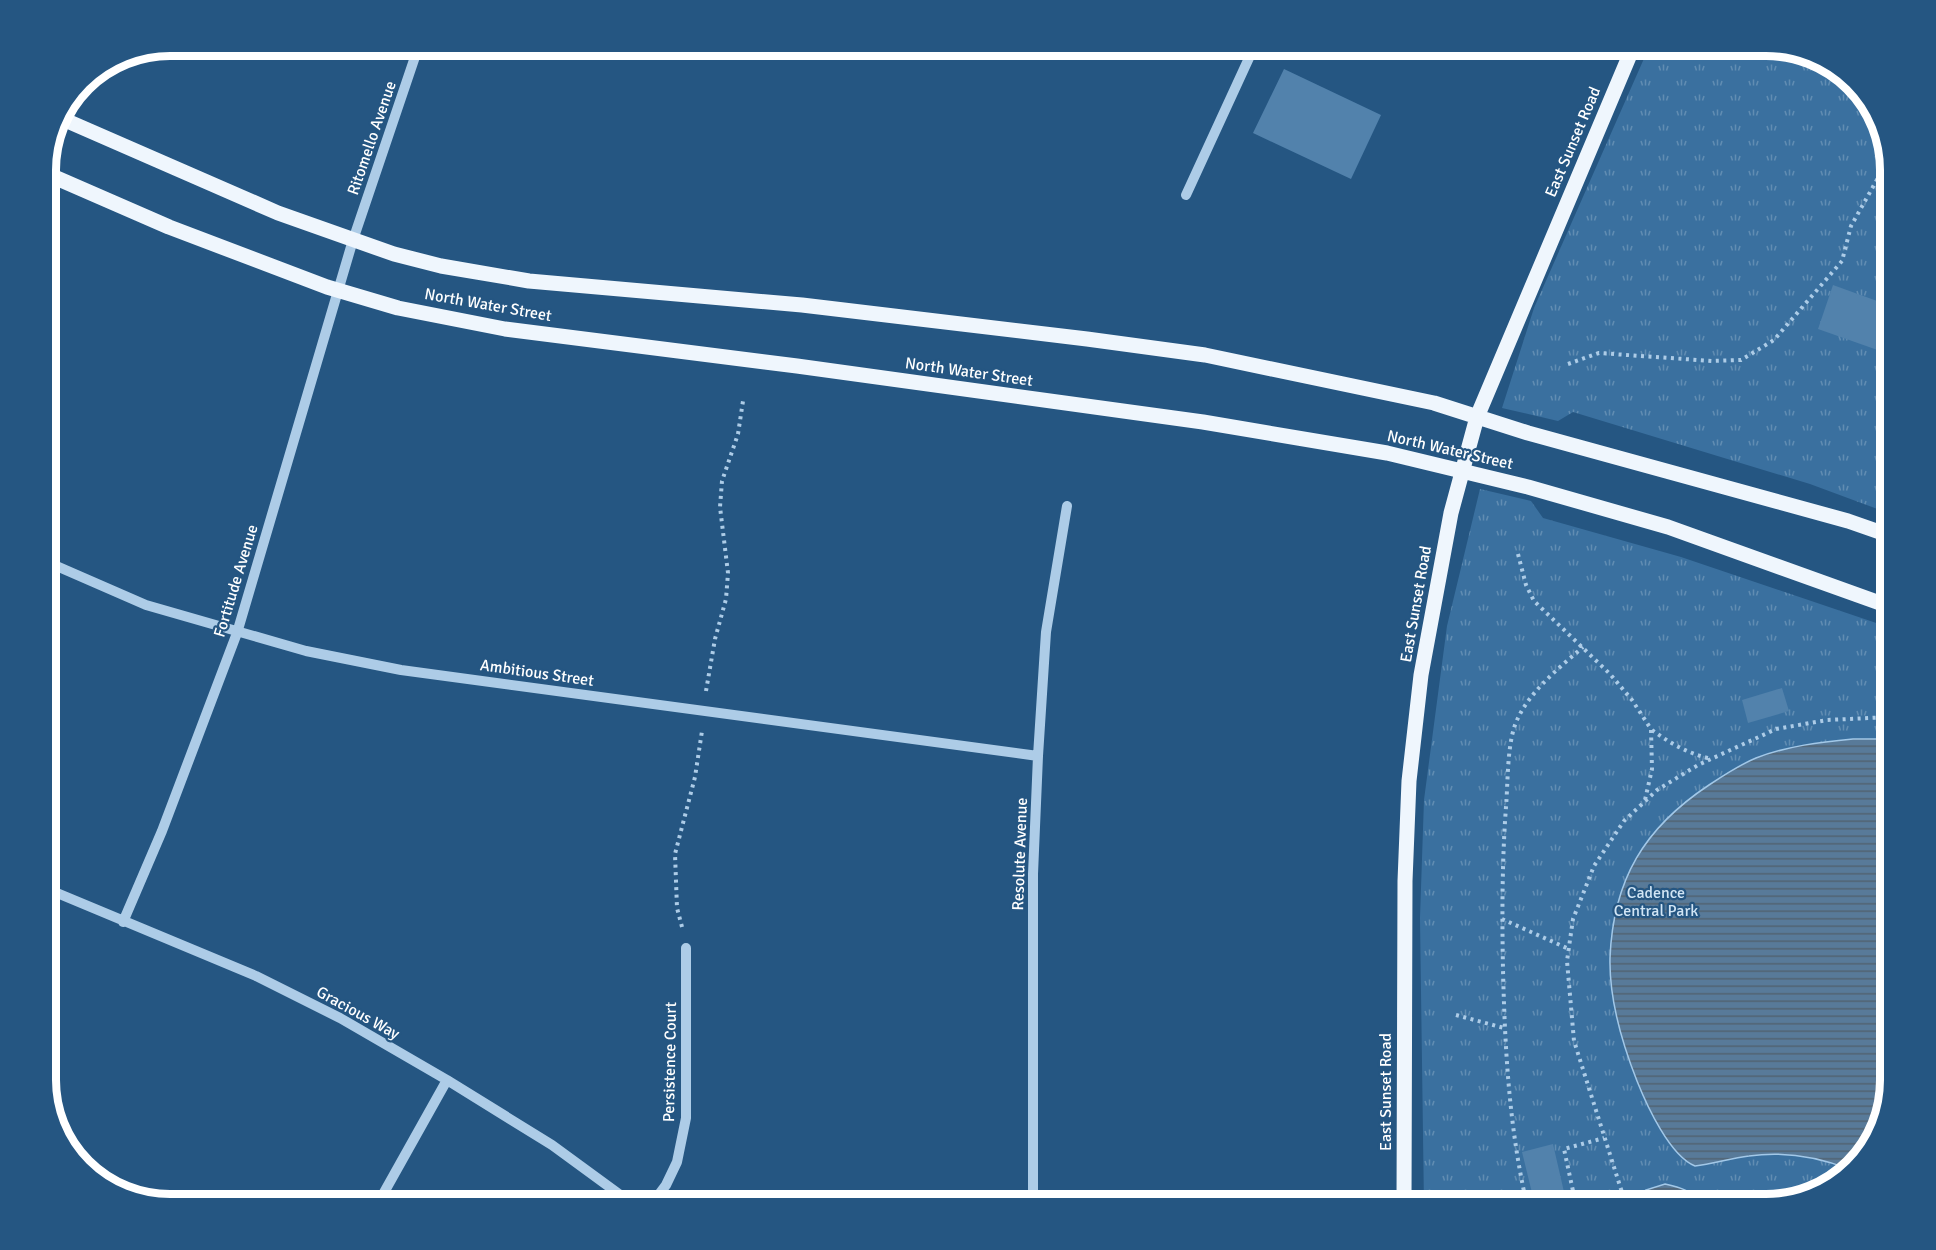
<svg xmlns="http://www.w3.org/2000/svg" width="1936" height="1250" font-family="Signika,sans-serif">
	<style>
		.grass { fill: url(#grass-tufts) }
		.water { fill: url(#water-rules); stroke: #a2c8e8; stroke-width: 1.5 }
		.building { fill: #5282ac }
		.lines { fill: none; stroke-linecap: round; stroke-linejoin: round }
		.path { stroke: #adcce7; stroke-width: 4; stroke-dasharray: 3 4.5; stroke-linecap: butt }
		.minor { stroke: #adcce7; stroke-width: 10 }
		.major { stroke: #eff6fd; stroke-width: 15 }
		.labels { text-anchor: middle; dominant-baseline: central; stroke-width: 4.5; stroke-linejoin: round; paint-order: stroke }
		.street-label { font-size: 16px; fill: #fff; stroke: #255682 }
		.park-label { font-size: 16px; fill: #d1e5f5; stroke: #255682 }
		.rim { fill: none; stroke: #fff; stroke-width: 8 }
	</style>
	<defs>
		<pattern id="grass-tufts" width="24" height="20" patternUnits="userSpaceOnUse" patternTransform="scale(1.5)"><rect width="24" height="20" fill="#3a709f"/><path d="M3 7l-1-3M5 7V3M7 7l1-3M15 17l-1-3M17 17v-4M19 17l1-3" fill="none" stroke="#618db2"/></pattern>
		<pattern id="water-rules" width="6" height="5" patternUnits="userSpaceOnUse" patternTransform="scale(1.5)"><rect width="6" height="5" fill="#587a99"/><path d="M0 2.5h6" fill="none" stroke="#526372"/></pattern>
	</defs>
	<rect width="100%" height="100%" fill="#255682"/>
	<path class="grass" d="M1650,45H1767L1835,66L1874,108L1891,169V514L1810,484L1573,412L1558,421L1502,408L1534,308Z
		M1480,489L1531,501L1543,518L1681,557L1891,628V1081L1870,1149L1828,1188L1767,1205H1424L1420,918L1424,800L1447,626Z"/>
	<path class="water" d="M1853,739H1891V1081L1870,1149L1849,1169C1818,1157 1783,1151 1749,1156C1731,1158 1713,1164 1695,1166C1670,1156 1647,1106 1637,1081C1622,1043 1609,1000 1610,958C1613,880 1644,828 1709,785C1724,775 1739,765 1756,758C1787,746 1821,742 1853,739Z
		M1665,1184C1680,1187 1693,1191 1702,1205H1649L1646,1190Z"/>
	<path class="building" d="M1284,69L1381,115L1351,179L1253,133Z
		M1833,285L1891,306V340L1886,353L1818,329Z
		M1782,688L1789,711L1748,723L1742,700Z
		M1553,1144L1567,1205H1535L1522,1152Z"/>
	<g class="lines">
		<path class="path" d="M1568,364L1599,353L1712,361L1741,360L1774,340L1842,261L1851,226L1888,160
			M1518,554L1526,585L1534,601L1610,674L1632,700L1651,729L1652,769L1645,800
			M706,691L715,639L726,599L728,573L720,507L722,481L738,434L743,401
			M1652,730C1671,744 1689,754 1712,759
			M1502,919L1569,949
			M682,927L677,908L675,854L695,777L702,731
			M1456,1015L1504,1028
			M1527,1205C1509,1127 1505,1050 1503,970C1502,916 1502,861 1506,807C1508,782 1507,748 1515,725C1527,693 1558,669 1583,647
			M1576,1205L1564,1149L1604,1138
			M1626,1205L1574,1041L1567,961L1573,919L1594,866L1624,821L1657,790L1698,765L1776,729L1827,720L1891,717"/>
		<path class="minor" d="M1186,195L1255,45
			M45,561L146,605L306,651L401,670L1038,756
			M45,888L256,976L340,1018L447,1080L552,1145L634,1205
			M123,922L162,831L237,633L353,240L419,45
			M377,1205L447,1080
			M651,1205L666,1185L677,1162L686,1118V948
			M1033,1205V874L1038,756L1046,632L1067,506"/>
		<path class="major" d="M58,117L278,213L394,254L441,266L529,281L802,305L1087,339L1205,355L1434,403L1528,433L1848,521L1891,536
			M45,173L169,227L327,287L398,308L505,329L797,366L1203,422L1387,453L1528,487L1668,527L1891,607
			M1404,1205L1405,881L1409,781L1421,675L1451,513L1477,417L1634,45"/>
	</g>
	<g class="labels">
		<g class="street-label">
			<text transform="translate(372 138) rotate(-71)">Ritomello Avenue</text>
			<text transform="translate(1573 142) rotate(-67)">East Sunset Road</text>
			<text transform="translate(488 305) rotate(10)">North Water Street</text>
			<text transform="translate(969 372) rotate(8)">North Water Street</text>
			<text transform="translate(1450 450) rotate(13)">North Water Street</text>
			<text transform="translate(236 581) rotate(-73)">Fortitude Avenue</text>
			<text transform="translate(1416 604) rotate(-80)">East Sunset Road</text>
			<text transform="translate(537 673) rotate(8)">Ambitious Street</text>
			<text transform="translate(1020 854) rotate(-88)">Resolute Avenue</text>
			<text transform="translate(358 1013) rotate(29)">Gracious Way</text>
			<text transform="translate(670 1062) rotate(-89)">Persistence Court</text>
			<text transform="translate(1386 1092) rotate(-90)">East Sunset Road</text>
		</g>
		<g class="park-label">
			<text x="1656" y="893">Cadence<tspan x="1656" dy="18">Central Park</tspan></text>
		</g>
	</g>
	<path d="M0 0H1936V1250H0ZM170 56H1766A114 114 0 0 1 1880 170V1080A114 114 0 0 1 1766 1194H170A114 114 0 0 1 56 1080V170A114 114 0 0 1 170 56Z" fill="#255682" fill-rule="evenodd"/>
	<path class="rim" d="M170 56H1766A114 114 0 0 1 1880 170V1080A114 114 0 0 1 1766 1194H170A114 114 0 0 1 56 1080V170A114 114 0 0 1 170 56Z"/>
</svg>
